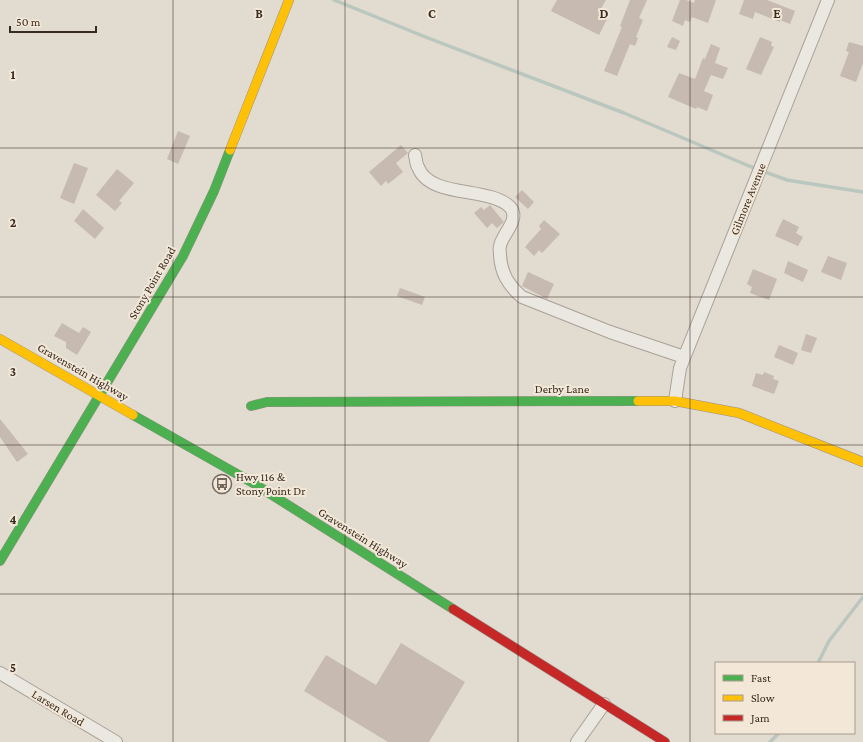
<svg xmlns="http://www.w3.org/2000/svg" width="863" height="742" font-family="'Crimson Pro',serif">
	<style>
		.lines { fill: none; stroke-linecap: round; stroke-linejoin: round }
		.stream { stroke: #bac7be; stroke-width: 3.5 }
		.building { fill: #c6bab1 }
		.street-casing { stroke: #a8a198; stroke-width: 14 }
		.fast-casing { stroke: #989088; stroke-width: 10 }
		.slow-casing { stroke: #989088; stroke-width: 10 }
		.jam-casing { stroke: #989088; stroke-width: 10 }
		.street { stroke: #ebe7e1; stroke-width: 12 }
		.fast { stroke: #4caf50; stroke-width: 9 }
		.slow { stroke: #ffc107; stroke-width: 9 }
		.jam { stroke: #c62828; stroke-width: 9 }
		.grid { fill: none; stroke: #372a21; stroke-width: 1; stroke-opacity: 0.55 }
		.labels { text-anchor: middle; dominant-baseline: central; stroke-width: 4; stroke-linejoin: round; paint-order: stroke }
		.street-label { font-size: 12px; fill: #372a21; stroke: #f3e8d7 }
		.poi-label { font-size: 12px; fill: #372a21; stroke: #f3e8d7; text-anchor: start }
		.grid-label { font-size: 13px; text-anchor: middle; font-weight: bold; fill: #372a21; stroke: #f3e8d7; stroke-width: 4; stroke-linejoin: round; paint-order: stroke }
	</style>
	<rect width="100%" height="100%" fill="#e2dbd0"/>
	<g class="lines">
		<path class="stream" d="M334,0L428,38L624,113L749,166L787,180L863,192
			M818,663L829,641L863,597
			M770,742L779,733"/>
	</g>
	<path class="building" d="M557,0H606L599,12L608,17L599,35L551,11Z
		M630,0H647L639,18L643,20L636,37L638,38L635,46L630,44L617,76L604,71L622,27L620,26Z
		M680,0H686L694,3L695,0H716L708,23L692,17L690,22L685,20L683,26L672,21Z
		M744,0H767L795,11L790,24L780,20V22L755,12L753,19L739,14Z
		M672,37L680,41L676,50L667,47Z
		M760,37L772,42L771,46L774,47L761,75L746,69Z
		M849,42L863,46V63L856,82L840,76L849,52L846,51Z
		M711,44L720,48L715,63L728,68L723,79L711,75L704,91L713,95L707,111L697,107L696,109L668,97L679,73L695,79L703,58L705,59Z
		M178,131L190,136L178,164L167,159Z
		M401,145L408,153L396,163L403,172L388,184L386,181L381,186L369,172Z
		M74,163L88,168L74,204L60,198Z
		M117,169L134,183L119,201L122,203L115,211L96,195Z
		M522,190L534,202L528,209L515,197Z
		M490,205L504,222L497,228L492,223L487,228L474,213L481,207L484,210Z
		M83,209L104,228L95,239L74,221Z
		M783,219L799,227L796,233L803,237L798,246L775,236Z
		M544,220L560,234L542,253L539,250L534,256L525,247L541,229L539,226Z
		M828,256L847,263L841,280L821,272Z
		M788,261L808,270L803,282L784,273Z
		M753,269L777,279L769,300L750,293L752,287L747,284Z
		M528,272L554,284L547,299L522,286Z
		M400,288L425,297L422,305L397,296Z
		M62,323L79,333L83,327L91,332L77,355L66,348V342L54,336Z
		M806,334L817,338L811,353L801,350Z
		M779,345L798,353L793,365L774,357Z
		M764,372L774,376L773,379L779,381L774,394L752,386L756,373L763,375Z
		M0,419L28,454L17,462L0,437Z
		M401,643L465,682L429,742H388L304,691L326,655L376,685Z"/>
	<g class="lines">
		<defs>
			<path id="street" d="M415,155C416,159 416,164 418,167C430,199 489,186 510,207C521,219 502,234 500,246C499,248 500,252 500,255C501,273 508,285 522,297L610,332L684,357
				M675,401L680,368L828,0
				M0,673L116,742
				M577,742L604,704"/>
			<path id="fast" d="M251,406L267,402L638,401
				M133,415L253,483L453,609
				M0,561L183,256L214,191L230,150"/>
			<path id="slow" d="M230,150L289,0
				M0,339L133,415
				M638,401H675L739,413L863,462"/>
			<path id="jam" d="M453,609L665,742"/>
		</defs>
		<use href="#street" class="street-casing"/>
		<use href="#fast" class="fast-casing"/>
		<use href="#slow" class="slow-casing"/>
		<use href="#jam" class="jam-casing"/>
		<use href="#street" class="street"/>
		<use href="#fast" class="fast"/>
		<use href="#slow" class="slow"/>
		<use href="#jam" class="jam"/>
	</g>
	<path class="grid" d="M173,0V742M345,0V742M518,0V742M690,0V742M0,148H863M0,297H863M0,445H863M0,594H863"/>
	<defs>
		<symbol id="bus-ring" viewBox="-11 -11 22 22"><circle r="9.5" fill="#f3e8d7" stroke="#73685e" stroke-width="1.5"/><path d="M-5-6H5V4H4V6H2V4H-2V6H-4V4H-5ZM-3.5-4V0h7V-4ZM-3.5 1.2v1.5H-2V1.2ZM2 1.2v1.5H3.5V1.2Z" fill="#73685e"/></symbol>
	</defs>
	<g fill-rule="evenodd">
		<use href="#bus-ring" x="211" y="473" width="22" height="22"/>
	</g>
	<g class="labels">
		<g class="street-label">
			<text transform="translate(748 199) rotate(-68)">Gilmore Avenue</text>
			<text transform="translate(152 283) rotate(-60)">Stony Point Road</text>
			<text transform="translate(83 372) rotate(30)">Gravenstein Highway</text>
			<text x="562" y="389">Derby Lane</text>
			<text transform="translate(363 538) rotate(32)">Gravenstein Highway</text>
			<text transform="translate(58 708) rotate(31)">Larsen Road</text>
		</g>
		<g class="poi-label">
			<text x="236" y="477">Hwy 116 &amp;<tspan x="236" dy="14">Stony Point Dr</tspan></text>
		</g>
	</g>
	<g class="grid-label">
		<text x="259" y="18">B</text>
		<text x="432" y="18">C</text>
		<text x="604" y="18">D</text>
		<text x="777" y="18">E</text>
		<text x="13" y="79">1</text>
		<text x="13" y="227">2</text>
		<text x="13" y="376">3</text>
		<text x="13" y="524">4</text>
		<text x="13" y="672">5</text>
	</g>
	<rect x="715" y="662" width="140" height="72" fill="#f3e8d7" stroke="#a89c8e"/>
	<rect x="723" y="675" width="20" height="6" fill="#4caf50" stroke="#a89c8e"/>
	<text x="751" y="682" font-size="12" fill="#372a21">Fast</text>
	<rect x="723" y="695" width="20" height="6" fill="#ffc107" stroke="#a89c8e"/>
	<text x="751" y="702" font-size="12" fill="#372a21">Slow</text>
	<rect x="723" y="715" width="20" height="6" fill="#c62828" stroke="#a89c8e"/>
	<text x="751" y="722" font-size="12" fill="#372a21">Jam</text>
	<path d="M10 26v6h86v-6" fill="none" stroke="#372a21" stroke-width="2"/>
	<text x="16" y="26" font-size="12" fill="#372a21" stroke="#f3e8d7" stroke-width="3" paint-order="stroke">50 m</text>
</svg>
